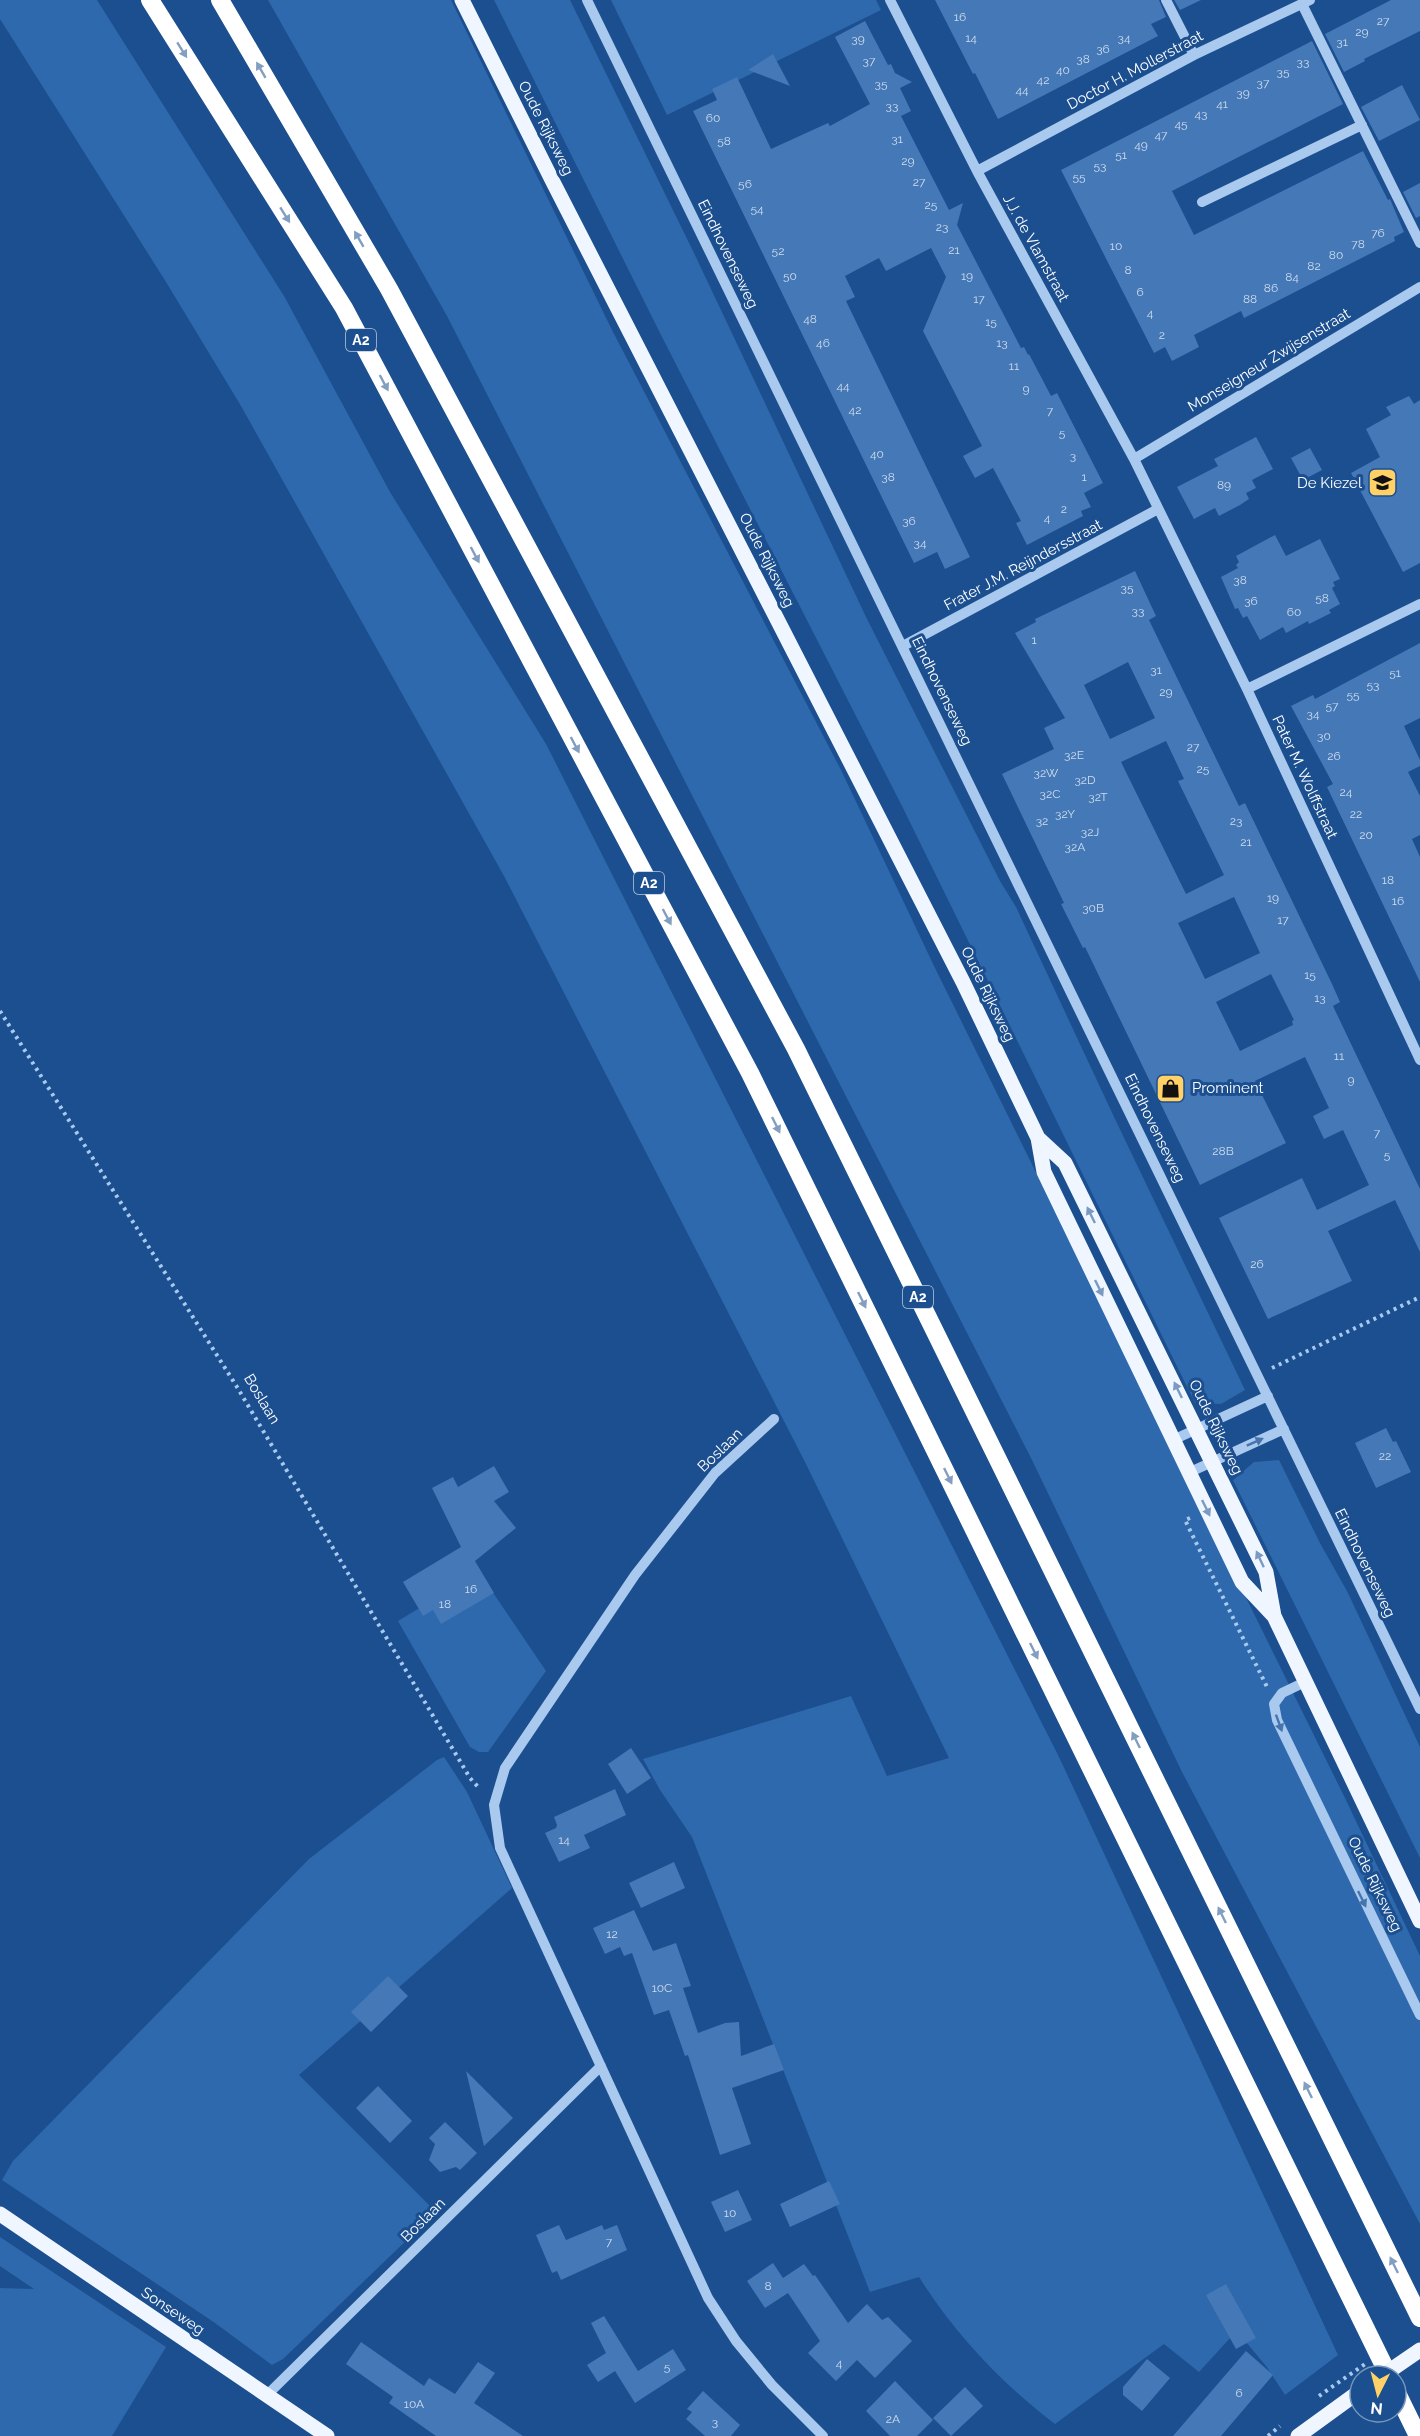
<svg xmlns="http://www.w3.org/2000/svg" width="1420" height="2436" font-family="Raleway,sans-serif">
	<style>
		.green { fill: #2e69ad }
		.building { fill: #4478b7; fill-rule: evenodd }
		.lines { fill: none; stroke-linecap: round; stroke-linejoin: round }
		.path { stroke: #a9c9ee; stroke-width: 4; stroke-dasharray: 3 4.5; stroke-linecap: butt }
		.minor { stroke: #a9c9ee; stroke-width: 10 }
		.major { stroke: #f0f6ff; stroke-width: 15 }
		.highway { stroke: #fff; stroke-width: 18 }
		.path-bridge { stroke: #a9c9ee; stroke-width: 4; stroke-dasharray: 3 4.5; stroke-linecap: butt }
		.major-bridge { stroke: #f0f6ff; stroke-width: 15 }
		.oneway { fill: #829ec1 }
		.oneway2 { fill: #7b9ac1 }
		.oneway3 { fill: #4674ac }
		.labels { text-anchor: middle; dominant-baseline: central; stroke-width: 6; stroke-linejoin: round; paint-order: stroke }
		.number-label { font-size: 12px; fill: #d0dded }
		.shield { fill: #1b4f8f; stroke: #bbcadd; stroke-width: 1.5 }
		.shield-label { font-size: 14px; font-weight: bold; fill: #fff }
		.street-label { font-size: 15px; fill: #fff; stroke: #1b4f8f }
		.poi-label { font-size: 15px; fill: #fff; stroke: #1b4f8f; text-anchor: end }
	</style>
	<rect width="100%" height="100%" fill="#1b4f8f"/>
	<path class="green" d="M0,0H97L284,296L390,492L546,744L1059,1757L1338,2355L1285,2395L1266,2366L1215,2305L1231,2337L1199,2372L1164,2344L1055,2424C1001,2383 955,2334 919,2277L870,2292L692,1837L660,1790L643,1759L851,1696L887,1776L949,1758L806,1464L504,876L241,406L166,282L0,19Z
		M268,0H451L612,330L841,770L935,968L1345,1798L1420,1956V2224L1182,1772L1032,1460L447,316Z
		M494,0H570L694,253L867,619L1000,881L1016,907L1115,1119L1245,1390L1221,1404L1195,1403L901,804L661,335Z
		M611,0H876L881,10L667,115Z
		M1279,1460L1320,1543L1348,1593L1420,1747V1858L1233,1480L1254,1462Z
		M479,1572L546,1671L488,1752H479L470,1747L398,1621Z
		M444,1757L467,1792L512,1888L299,2075L436,2212L283,2359L272,2365L215,2323L2,2180L13,2161L309,1859L437,1760Z
		M0,2237L166,2347L112,2436H0V2288L34,2289L0,2266Z"/>
	<path class="building" d="M935,0H1159L1166,17L1151,24L1158,36L998,119L975,73L973,74Z
		M1174,0H1201L1180,10Z
		M1391,0H1420V31L1364,59L1365,61L1344,72L1325,34Z
		M865,21L888,65L891,64L895,73L912,82L900,88L911,111L901,116L949,210L963,203L957,225L1021,348L1024,347L1028,355L1029,354L1051,396L1057,393L1103,483L1084,493L1091,507L1081,511L1083,516L1027,545L1016,523L1021,521L993,468L975,478L963,456L982,446L923,331L946,277L931,248L886,271L879,258L845,276L855,297L846,301L970,557L945,569L937,552L914,563L693,111L717,100L712,89L737,77L771,149L828,123L830,126L870,104L835,37Z
		M1312,41L1343,104L1172,191L1194,235L1363,151L1388,200L1390,199L1404,232L1394,237L1395,241L1244,318L1241,311L1194,335L1199,347L1172,361L1165,347L1154,353L1061,170Z
		M773,54L790,86L748,70Z
		M1402,85L1420,120L1379,141L1361,107Z
		M1420,183V216L1416,218L1403,192Z
		M1409,396L1414,404L1420,400V563L1403,572L1351,473L1380,457L1366,429L1391,415L1386,407Z
		M1256,437L1273,469L1252,480L1256,488L1246,493L1249,499L1240,505L1219,516L1215,508L1194,519L1177,487L1218,466L1214,459Z
		M1310,448L1322,470L1303,480L1291,458Z
		M1275,535L1286,556L1320,539L1340,579L1333,582L1335,586L1332,588L1340,604L1329,610L1331,613L1309,624L1308,621L1286,633L1283,627L1260,640L1247,616L1243,618L1238,608L1235,609L1221,577L1238,568L1236,565L1239,562L1236,556Z
		M1135,571L1156,616L1149,620L1239,806L1245,803L1332,984L1340,1002L1333,1006L1420,1189V1252L1395,1200L1328,1231L1352,1281L1268,1319L1219,1218L1302,1178L1317,1210L1369,1185L1343,1130L1324,1139L1313,1116L1329,1108L1305,1057L1255,1081L1286,1143L1200,1185L1085,947L1083,948L1061,904L1064,903L1002,774L1054,749L1044,728L1065,718L1015,633L1036,622L1035,619ZM1128,662L1155,718L1110,739L1084,685ZM1166,741L1184,779L1178,781L1224,875L1186,894L1121,762ZM1234,897L1260,953L1205,979L1178,923ZM1271,974L1294,1020L1292,1021L1293,1025L1240,1051L1216,1002Z
		M1420,643V718L1404,726L1420,760V766L1408,772L1420,796V835L1412,839L1420,857V982L1327,787L1333,784L1291,706L1313,695L1315,699Z
		M1386,1428L1393,1442L1396,1441L1411,1472L1376,1488L1355,1443Z
		M494,1466L509,1492L494,1501L516,1528L475,1561L494,1593L441,1624L433,1610L423,1616L403,1582L461,1547L432,1488L453,1477L458,1487Z
		M631,1748L651,1778L627,1794L608,1764Z
		M615,1789L626,1815L584,1835L590,1848L559,1862L545,1833L556,1828L557,1825L554,1817Z
		M674,1862L685,1888L641,1908L629,1883Z
		M634,1910L653,1951L676,1943L691,1986L683,1988L698,2033L725,2023L739,2022L741,2056L774,2044L784,2070L732,2088L751,2144L720,2155L688,2055L685,2056L669,2010L654,2015L632,1953L624,1956L620,1947L605,1954L593,1928Z
		M388,1976L408,1996L371,2032L351,2012Z
		M466,2071L513,2118L484,2146Z
		M378,2086L412,2121L390,2143L356,2108Z
		M445,2122L477,2153L460,2170L456,2167L440,2172L429,2160L435,2144L429,2138Z
		M829,2181L840,2204L790,2227L780,2204Z
		M738,2190L752,2220L725,2232L711,2202Z
		M559,2225L566,2240L602,2225L604,2230L617,2225L627,2250L561,2280L557,2271L552,2273L536,2235Z
		M773,2263L783,2278L804,2264L813,2276L815,2275L848,2323L867,2304L882,2320L888,2317L912,2341L875,2378L857,2360L836,2381L808,2353L820,2341L788,2293L765,2308L747,2281Z
		M1226,2284L1256,2338L1236,2349L1206,2295Z
		M604,2316L638,2371L673,2349L686,2370L635,2403L615,2371L598,2382L587,2365L606,2353L591,2323Z
		M361,2342L424,2386L429,2378L455,2394L478,2362L495,2373L474,2403L523,2436H436L389,2403L393,2397L346,2364Z
		M1246,2351L1273,2375L1221,2436H1173Z
		M1147,2359L1170,2378L1142,2411L1123,2395V2387Z
		M895,2381L933,2420L917,2436H890L866,2411Z
		M965,2387L983,2406L951,2436L933,2418Z
		M703,2391L740,2425L731,2436H705L686,2419L692,2412L687,2409Z"/>
	<g class="lines">
		<path class="path" d="M0,1011L237,1387L470,1778L480,1789
			M1272,1368L1420,1297
			M1190,1518L1185,1520L1267,1687
			M1268,2436L1280,2426"/>
		<path class="minor" d="M587,0L1420,1709
			M890,0L977,171L1134,459L1247,689L1420,1060
			M1166,0L1194,55
			M1302,4L1420,243
			M977,171L1194,55L1310,0
			M1202,202L1362,125
			M1134,459L1420,287
			M903,646L1158,509
			M1247,689L1420,604
			M774,1419L715,1473L635,1575L505,1768L494,1805L500,1848L708,2298L736,2341L772,2385L823,2436
			M1173,1440L1268,1396
			M1188,1473L1284,1429
			M1305,1682L1282,1693L1274,1704L1277,1720L1420,2015
			M266,2396L601,2066"/>
		<path class="major" d="M462,0L553,182L963,982L1038,1138L1044,1172L1242,1582L1274,1616
			M1038,1138L1065,1163L1266,1572L1274,1616L1420,1921
			M0,2214L327,2436
			M1298,2436L1360,2391"/>
		<path class="highway" d="M150,0L344,308L750,1073L1389,2376
			M220,0L389,289L796,1049L1420,2318
			M1396,2391L1418,2436"/>
		<path class="path-bridge" d="M1319,2396L1365,2364"/>
		<path class="major-bridge" d="M1382,2376L1420,2350"/>
	</g>
	<defs><path id="oneway-solid" d="M-6-.8H1V-3.2L6.5 0L1 3.2V.8H-6Z" transform="scale(1.5)"/></defs>
	<g class="oneway">
		<use href="#oneway-solid" transform="translate(182 50) rotate(58)"/>
		<use href="#oneway-solid" transform="translate(261 70) rotate(-120)"/>
		<use href="#oneway-solid" transform="translate(285 215) rotate(58)"/>
		<use href="#oneway-solid" transform="translate(359 239) rotate(-120)"/>
		<use href="#oneway-solid" transform="translate(384 383) rotate(62)"/>
		<use href="#oneway-solid" transform="translate(475 555) rotate(62)"/>
		<use href="#oneway-solid" transform="translate(575 745) rotate(62)"/>
		<use href="#oneway-solid" transform="translate(667 917) rotate(62)"/>
		<use href="#oneway-solid" transform="translate(776 1125) rotate(64)"/>
		<use href="#oneway-solid" transform="translate(862 1300) rotate(64)"/>
		<use href="#oneway-solid" transform="translate(948 1476) rotate(64)"/>
		<use href="#oneway-solid" transform="translate(1034 1651) rotate(64)"/>
		<use href="#oneway-solid" transform="translate(1136 1740) rotate(-116)"/>
		<use href="#oneway-solid" transform="translate(1222 1915) rotate(-116)"/>
		<use href="#oneway-solid" transform="translate(1308 2090) rotate(-116)"/>
		<use href="#oneway-solid" transform="translate(1394 2265) rotate(-116)"/>
	</g>
	<g class="oneway2">
		<use href="#oneway-solid" transform="translate(1091 1215) rotate(-116)"/>
		<use href="#oneway-solid" transform="translate(1099 1288) rotate(64)"/>
		<use href="#oneway-solid" transform="translate(1178 1390) rotate(-116)"/>
		<use href="#oneway-solid" transform="translate(1206 1508) rotate(64)"/>
		<use href="#oneway-solid" transform="translate(1260 1559) rotate(-115)"/>
	</g>
	<g class="oneway3">
		<use href="#oneway-solid" transform="translate(1255 1442) rotate(-24)"/>
		<use href="#oneway-solid" transform="translate(1279 1723) rotate(70)"/>
		<use href="#oneway-solid" transform="translate(1362 1899) rotate(64)"/>
	</g>
	<defs>
		<symbol id="school-square" viewBox="-11 -11 22 22"><rect x="-9" y="-9" width="18" height="18" rx="4" fill="#ffd166" stroke="#1b4f8f"/><path d="M0-5L7-2L0 1L-7-2ZM-4 1L0 2.5L4 1V4Q0 6-4 4Z" fill="#111"/></symbol>
		<symbol id="shop-square" viewBox="-11 -11 22 22"><rect x="-9" y="-9" width="18" height="18" rx="4" fill="#ffd166" stroke="#1b4f8f"/><path d="M-5-2.5h2.3a2.7 3.5 0 0 1 5.4 0H5L5.5 6h-11ZM-1.5-2.5h3a1.5 2.3 0 0 0-3 0Z" fill="#111"/></symbol>
	</defs>
	<g fill-rule="evenodd">
		<use href="#school-square" x="1366" y="466" width="33" height="33"/>
		<use href="#shop-square" x="1154" y="1072" width="33" height="33"/>
	</g>
	<g class="labels">
		<g class="number-label">
			<text x="960" y="17">16</text>
			<text x="1383" y="21">27</text>
			<text x="1362" y="32">29</text>
			<text x="971" y="38">14</text>
			<text x="1124" y="38">34</text>
			<text x="858" y="39">39</text>
			<text x="1342" y="42">31</text>
			<text x="1103" y="49">36</text>
			<text x="1083" y="59">38</text>
			<text x="869" y="61">37</text>
			<text x="1303" y="62">33</text>
			<text x="1063" y="70">40</text>
			<text x="1283" y="72">35</text>
			<text x="1043" y="80">42</text>
			<text x="1263" y="83">37</text>
			<text x="881" y="84">35</text>
			<text x="1022" y="90">44</text>
			<text x="1243" y="93">39</text>
			<text x="1222" y="104">41</text>
			<text x="892" y="106">33</text>
			<text x="1201" y="114">43</text>
			<text x="713" y="118">60</text>
			<text x="1181" y="124">45</text>
			<text x="1161" y="135">47</text>
			<text x="897" y="139">31</text>
			<text x="724" y="141">58</text>
			<text x="1141" y="145">49</text>
			<text x="1121" y="155">51</text>
			<text x="908" y="161">29</text>
			<text x="1100" y="166">53</text>
			<text x="1079" y="177">55</text>
			<text x="919" y="182">27</text>
			<text x="745" y="184">56</text>
			<text x="931" y="205">25</text>
			<text x="757" y="209">54</text>
			<text x="942" y="227">23</text>
			<text x="1378" y="233">76</text>
			<text x="1358" y="244">78</text>
			<text x="1116" y="246">10</text>
			<text x="954" y="250">21</text>
			<text x="778" y="251">52</text>
			<text x="1336" y="255">80</text>
			<text x="1314" y="266">82</text>
			<text x="1128" y="270">8</text>
			<text x="790" y="276">50</text>
			<text x="967" y="276">19</text>
			<text x="1292" y="277">84</text>
			<text x="1271" y="288">86</text>
			<text x="1140" y="292">6</text>
			<text x="979" y="299">17</text>
			<text x="1250" y="299">88</text>
			<text x="1150" y="313">4</text>
			<text x="810" y="319">48</text>
			<text x="991" y="322">15</text>
			<text x="1162" y="335">2</text>
			<text x="823" y="343">46</text>
			<text x="1002" y="343">13</text>
			<text x="1014" y="366">11</text>
			<text x="843" y="386">44</text>
			<text x="1026" y="389">9</text>
			<text x="855" y="410">42</text>
			<text x="1050" y="411">7</text>
			<text x="1062" y="433">5</text>
			<text x="877" y="454">40</text>
			<text x="1073" y="456">3</text>
			<text x="888" y="477">38</text>
			<text x="1084" y="477">1</text>
			<text x="1224" y="485">89</text>
			<text x="1064" y="509">2</text>
			<text x="1047" y="518">4</text>
			<text x="909" y="521">36</text>
			<text x="920" y="543">34</text>
			<text x="1240" y="580">38</text>
			<text x="1127" y="588">35</text>
			<text x="1322" y="598">58</text>
			<text x="1251" y="601">36</text>
			<text x="1138" y="611">33</text>
			<text x="1294" y="612">60</text>
			<text x="1034" y="640">1</text>
			<text x="1156" y="670">31</text>
			<text x="1395" y="673">51</text>
			<text x="1373" y="685">53</text>
			<text x="1166" y="692">29</text>
			<text x="1353" y="695">55</text>
			<text x="1332" y="706">57</text>
			<text x="1313" y="714">34</text>
			<text x="1324" y="736">30</text>
			<text x="1193" y="747">27</text>
			<text x="1074" y="755">32E</text>
			<text x="1334" y="756">26</text>
			<text x="1203" y="769">25</text>
			<text x="1046" y="773">32W</text>
			<text x="1085" y="780">32D</text>
			<text x="1346" y="792">24</text>
			<text x="1050" y="794">32C</text>
			<text x="1098" y="797">32T</text>
			<text x="1065" y="814">32Y</text>
			<text x="1356" y="814">22</text>
			<text x="1042" y="821">32</text>
			<text x="1236" y="821">23</text>
			<text x="1090" y="832">32J</text>
			<text x="1366" y="835">20</text>
			<text x="1246" y="842">21</text>
			<text x="1075" y="847">32A</text>
			<text x="1388" y="880">18</text>
			<text x="1273" y="898">19</text>
			<text x="1398" y="901">16</text>
			<text x="1093" y="908">30B</text>
			<text x="1283" y="920">17</text>
			<text x="1310" y="975">15</text>
			<text x="1320" y="998">13</text>
			<text x="1339" y="1056">11</text>
			<text x="1351" y="1080">9</text>
			<text x="1377" y="1133">7</text>
			<text x="1223" y="1151">28B</text>
			<text x="1387" y="1155">5</text>
			<text x="1257" y="1264">26</text>
			<text x="1385" y="1456">22</text>
			<text x="471" y="1589">16</text>
			<text x="445" y="1604">18</text>
			<text x="564" y="1840">14</text>
			<text x="612" y="1934">12</text>
			<text x="662" y="1988">10C</text>
			<text x="730" y="2213">10</text>
			<text x="609" y="2242">7</text>
			<text x="768" y="2286">8</text>
			<text x="839" y="2363">4</text>
			<text x="667" y="2367">5</text>
			<text x="1239" y="2393">6</text>
			<text x="414" y="2404">10A</text>
			<text x="893" y="2419">2A</text>
			<text x="715" y="2422">3</text>
		</g>
		<g class="shield">
			<rect x="346" y="329" width="30" height="22" rx="4.5"/>
			<rect x="634" y="872" width="30" height="22" rx="4.5"/>
			<rect x="903" y="1286" width="30" height="22" rx="4.5"/>
		</g>
		<g class="shield-label">
			<text x="361" y="340">A2</text>
			<text x="649" y="883">A2</text>
			<text x="918" y="1297">A2</text>
		</g>
		<g class="street-label">
			<text transform="translate(1135 70) rotate(-28)">Doctor H. Mollerstraat</text>
			<text transform="translate(546 128) rotate(63)">Oude Rijksweg</text>
			<text transform="translate(1036 248) rotate(61)">J.J. de Vlamstraat</text>
			<text transform="translate(728 254) rotate(64)">Eindhovenseweg</text>
			<text transform="translate(1269 360) rotate(-31)">Monseigneur Zwijsenstraat</text>
			<text transform="translate(767 560) rotate(63)">Oude Rijksweg</text>
			<text transform="translate(1023 565) rotate(-28)">Frater J.M. Reijndersstraat</text>
			<text transform="translate(942 691) rotate(64)">Eindhovenseweg</text>
			<text transform="translate(1305 777) rotate(65)">Pater M. Wolffstraat</text>
			<text transform="translate(988 994) rotate(64)">Oude Rijksweg</text>
			<text transform="translate(1155 1128) rotate(64)">Eindhovenseweg</text>
			<text transform="translate(262 1399) rotate(59)">Boslaan</text>
			<text transform="translate(1216 1427) rotate(64)">Oude Rijksweg</text>
			<text transform="translate(720 1450) rotate(-44)">Boslaan</text>
			<text transform="translate(1365 1563) rotate(64)">Eindhovenseweg</text>
			<text transform="translate(1375 1884) rotate(64)">Oude Rijksweg</text>
			<text transform="translate(423 2220) rotate(-45)">Boslaan</text>
			<text transform="translate(173 2311) rotate(34)">Sonseweg</text>
		</g>
		<g class="poi-label">
			<text x="1362" y="483">De Kiezel</text>
			<text x="1192" y="1088" text-anchor="start">Prominent</text>
		</g>
	</g>
	<g transform="translate(1378 2394) rotate(186)"><circle r="28" fill="#1b4f8f" stroke="#7695bc" stroke-width="1.5"/>
	<path d="M0-4.5L10 22L0 15L-10 22Z" fill="#ffd166"/>
	<text y="-9" font-size="16" font-weight="bold" text-anchor="middle" fill="#ffffff">N</text>
	</g>
</svg>
